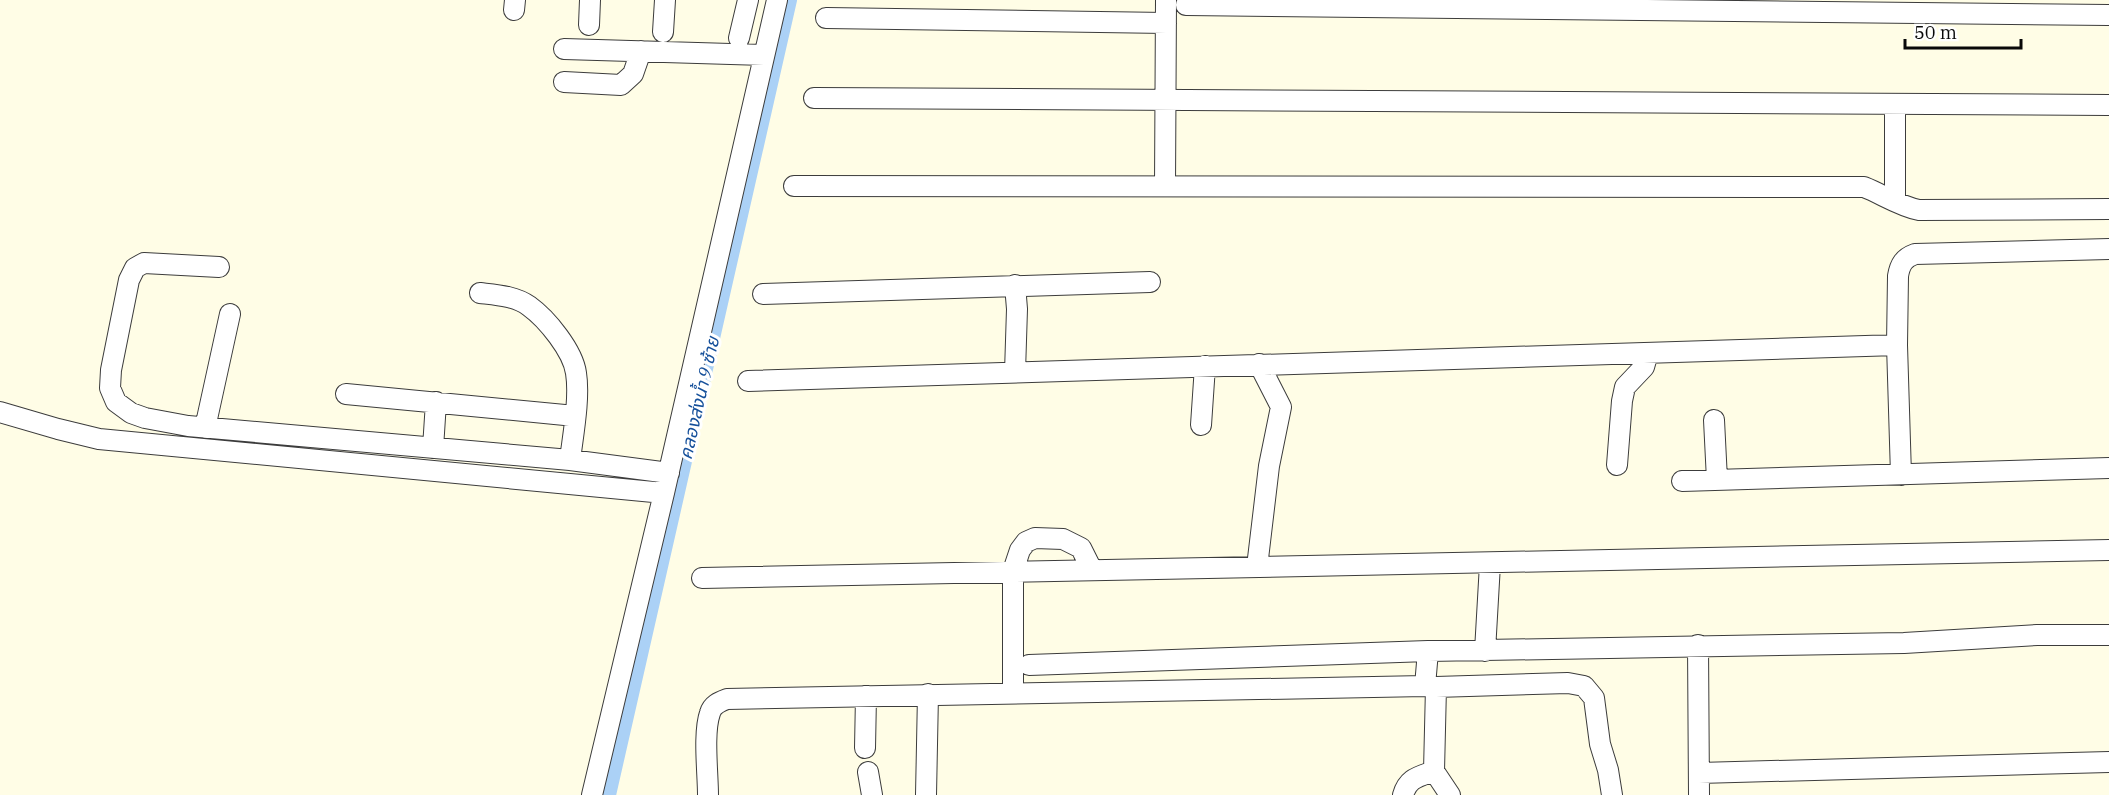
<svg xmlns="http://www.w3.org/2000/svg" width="2109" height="795" font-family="'IBM Plex Serif','Noto Sans Thai',serif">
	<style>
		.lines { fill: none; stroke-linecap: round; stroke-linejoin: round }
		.canal { stroke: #abd1f6; stroke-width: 16 }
		.minor-casing { stroke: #3c3c3c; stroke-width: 22 }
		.minor { stroke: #fff; stroke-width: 20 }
		.labels { text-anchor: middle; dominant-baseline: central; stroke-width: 6; stroke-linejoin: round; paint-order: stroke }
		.water-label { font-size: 18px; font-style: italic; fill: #144f9a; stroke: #fff }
	</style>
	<rect width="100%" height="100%" fill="#fffde6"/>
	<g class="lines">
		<path class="canal" d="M608,795L789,0"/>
		<defs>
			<path id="minor" d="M1186,5L2109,15
				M514,10L515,0
				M826,18L1166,23
				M589,25L590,0
				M663,32L665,0
				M739,38L748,0
				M564,49L764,55
				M564,82L621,85L633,74L641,51
				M814,98L2109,105
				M1895,104V201
				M794,186L1864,187C1882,194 1899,206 1919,210L2109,209
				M1165,186L1166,0
				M219,267L144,263L135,268L129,280L111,370L110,388L116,402L131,413L145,418L188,426L570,460L669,473
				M480,293C497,295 515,296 529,306C547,319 573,351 576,373C580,398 573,435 570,460
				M763,294L1150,282
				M1015,372L1017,309L1015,285
				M748,381L1897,345
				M346,394L575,416
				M0,412L58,429L99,439L664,493
				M1714,420L1717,480
				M1201,425L1205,366
				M205,428L230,314
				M433,448L436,402
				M1617,465L1622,401L1625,387L1644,367L1648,353
				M1901,475L1897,345L1898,276C1900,264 1904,258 1915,254L2109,249
				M1682,481L2109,468
				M1257,567L1269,466L1281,407L1259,364
				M702,578L2109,550
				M1698,645L1699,795
				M1485,651L1490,564
				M1029,665L1428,651L1904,643L2037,635H2109
				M1425,686L1428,651
				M1436,687L1568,683L1584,686L1594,698L1600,744L1608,770L1612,795
				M1013,692V571L1020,550L1026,542L1035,538L1063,539L1081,548L1092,570
				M865,748L866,696
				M868,772L872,795
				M1699,773L2109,762
				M592,795L664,493L777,0
				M708,795C708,773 703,733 710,713C712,705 719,702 727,699L1425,686L1436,687L1434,771L1450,795
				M926,795L928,694
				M1403,795C1408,778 1418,777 1434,771"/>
		</defs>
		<use href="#minor" class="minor-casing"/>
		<use href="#minor" class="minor"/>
	</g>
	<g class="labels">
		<g class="water-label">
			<text transform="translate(699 398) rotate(-77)">คลองส่งน้ำ 9 ซ้าย</text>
		</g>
	</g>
	<path d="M1905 39v9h116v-9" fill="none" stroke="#090909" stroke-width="3"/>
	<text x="1914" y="39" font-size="18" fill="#090909" stroke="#ffffff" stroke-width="4.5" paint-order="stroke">50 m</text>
</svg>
